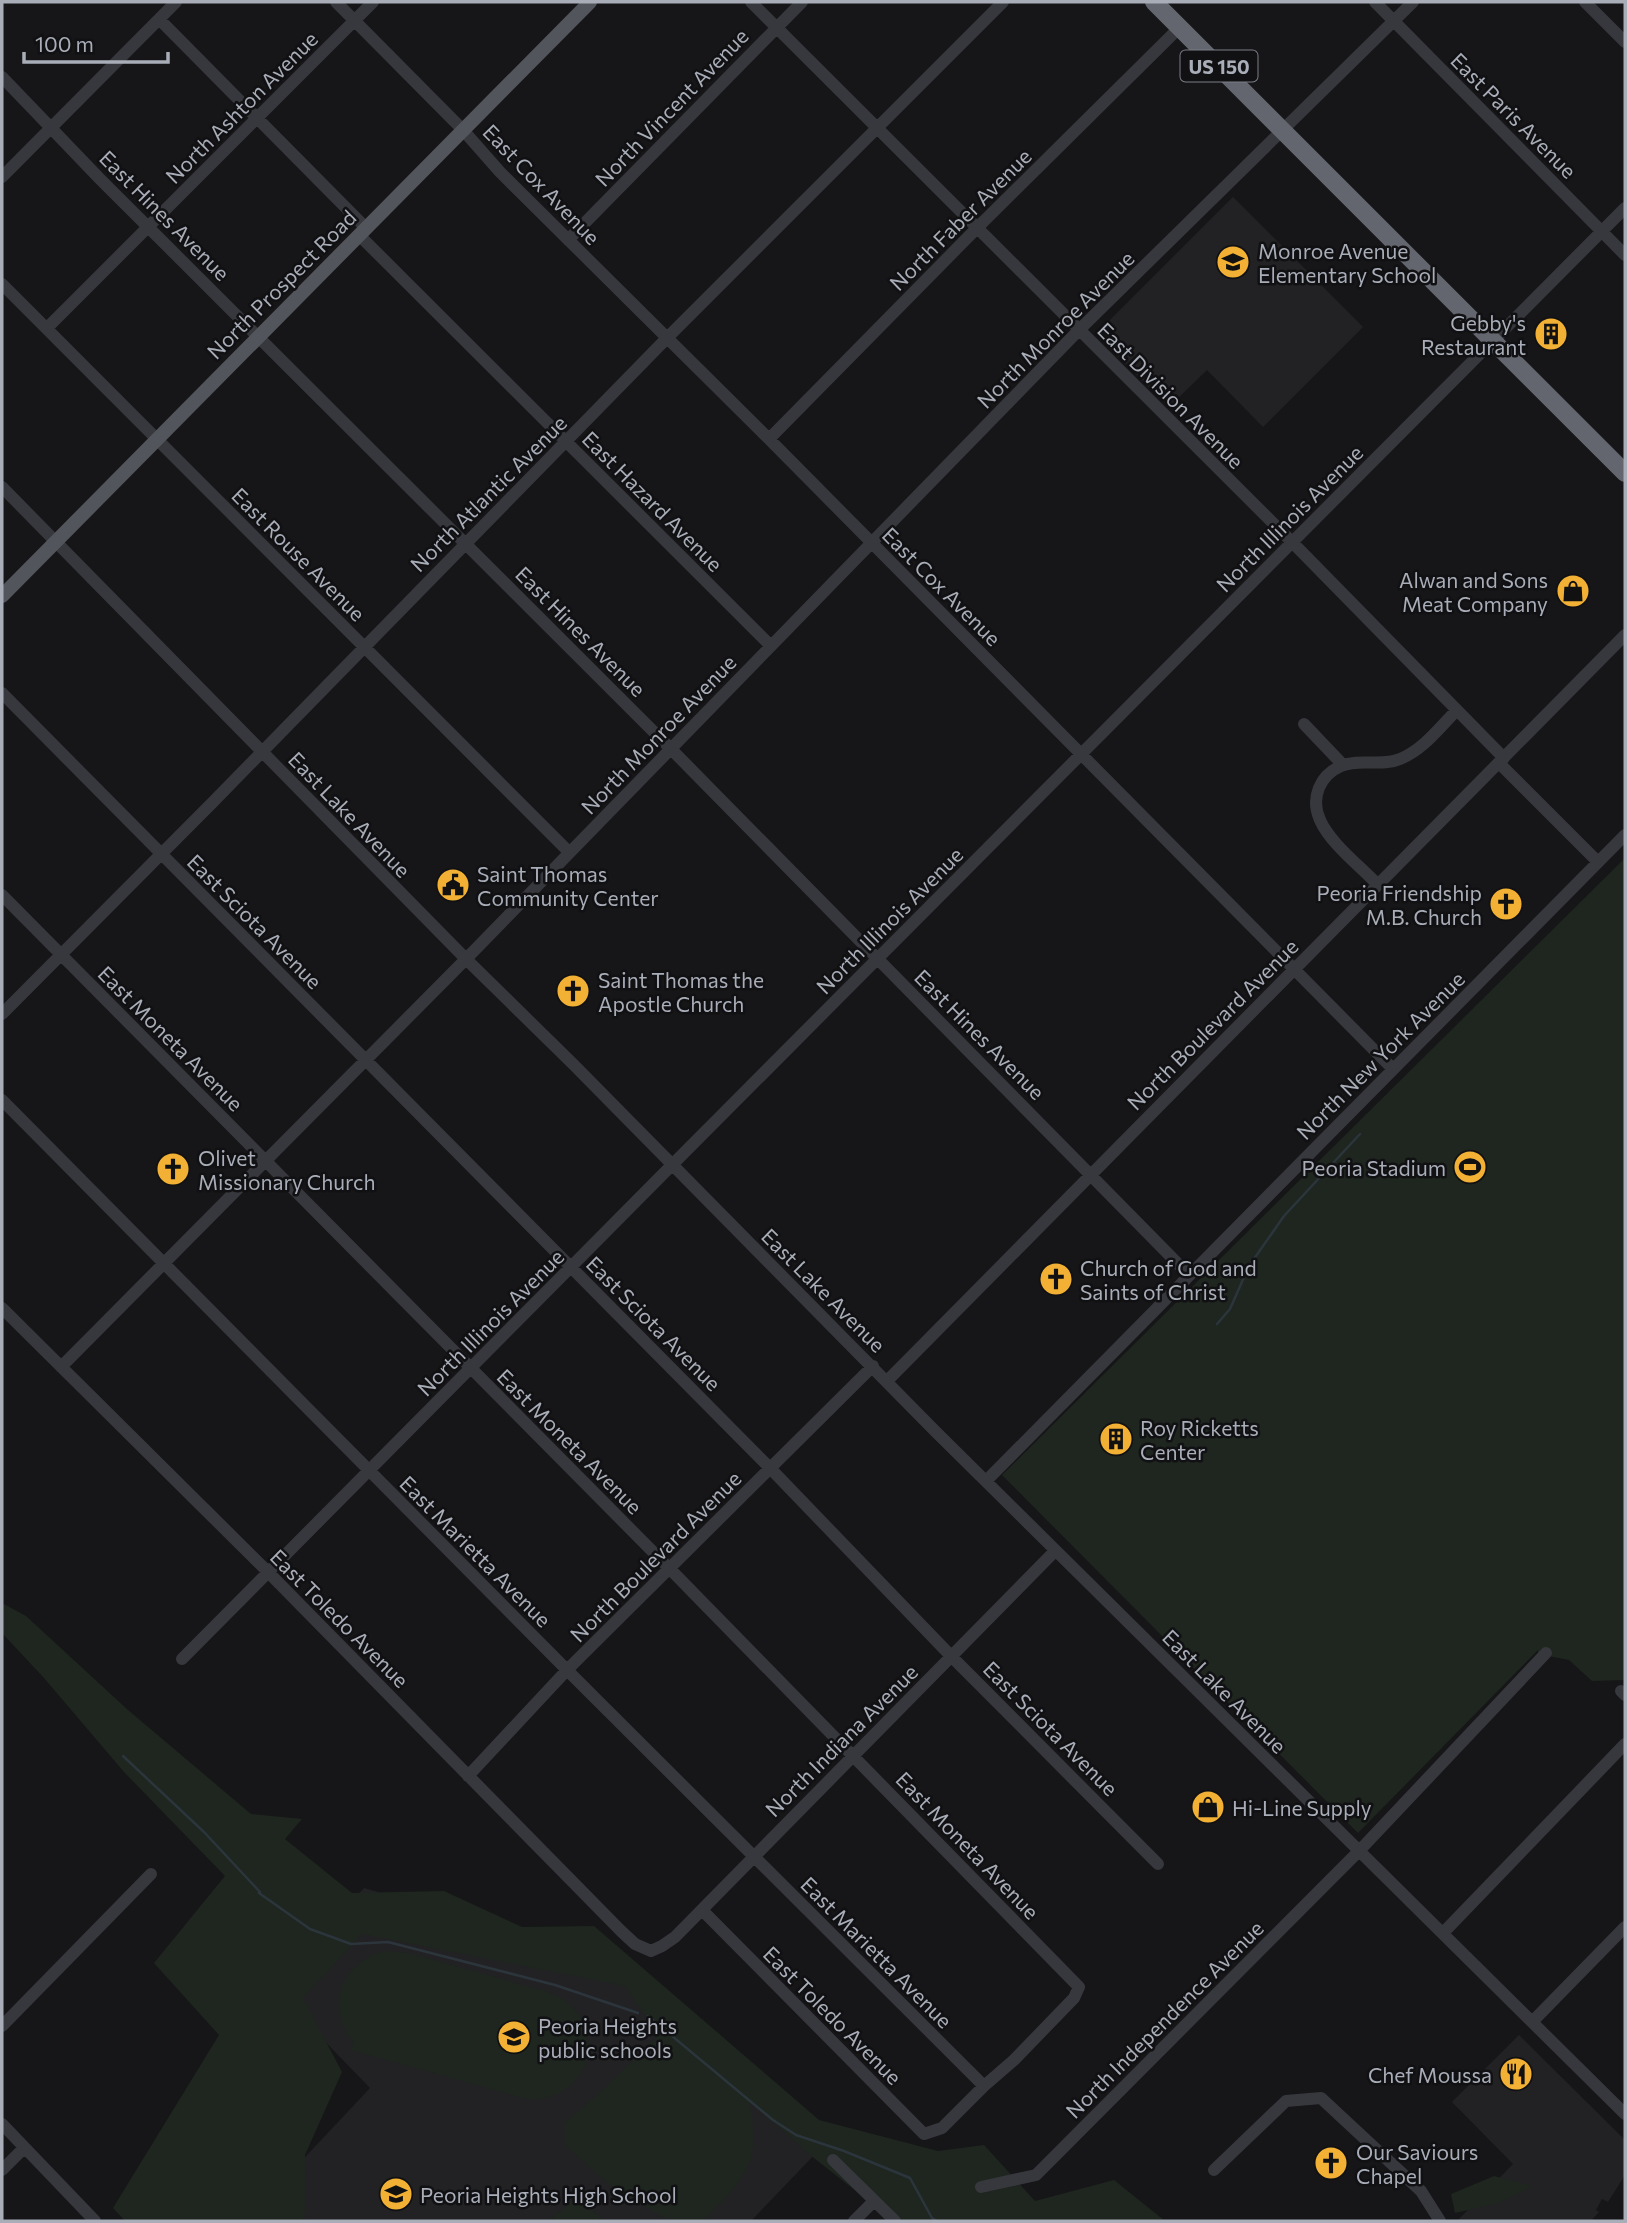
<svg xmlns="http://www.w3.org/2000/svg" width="1627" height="2223" font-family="Commissioner,sans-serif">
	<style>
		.built { fill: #222225 }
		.green { fill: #1e261f }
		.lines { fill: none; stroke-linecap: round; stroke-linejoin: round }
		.stream { stroke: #2c353c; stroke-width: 2.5 }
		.minor { stroke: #37383d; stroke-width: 12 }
		.major { stroke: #53555c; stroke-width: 14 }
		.highway { stroke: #63666e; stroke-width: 18 }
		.labels { text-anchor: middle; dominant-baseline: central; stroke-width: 5; stroke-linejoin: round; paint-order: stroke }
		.shield { fill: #111113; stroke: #7b7e86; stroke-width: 2 }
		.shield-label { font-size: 19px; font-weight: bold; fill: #a8adb8 }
		.street-label { font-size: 21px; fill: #a8adb8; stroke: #111113 }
		.poi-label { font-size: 21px; fill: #a8adb8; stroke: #111113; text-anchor: start }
	</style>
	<rect width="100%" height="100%" fill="#161618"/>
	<path class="built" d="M1233,197L1363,327L1263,427L1207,370L1169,407L1096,334Z
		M364,1888L638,1968L819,2150L751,2221H245L370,2088L272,1987Z
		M1519,2035L1625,2140V2175L1608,2202L1602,2199L1596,2210L1599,2212L1591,2221H1457L1513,2164L1452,2102Z"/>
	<path class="green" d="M1625,858V1680L1592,1681L1569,1660L1538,1654V1650L1358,1833L1002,1475Z
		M2,1603L26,1616L128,1710L251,1814L302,1819L285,1839L352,1893L444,1891L522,1927L594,1926L819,2120L938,2151L984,2145L1035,2201L1114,2180L1165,2221H894L805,2151L794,2140L749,2102C764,2160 742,2183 702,2221H670L610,2185L565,2145V2123L607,2086L660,2034L665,2035L651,2024L625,1986L362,1934L303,1998L342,2072L305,2155L306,2207L303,2221H125L113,2208L219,2035L154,1963L225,1876L124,1772L44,1678L2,1633Z
		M384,1951L409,1953L548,1992C612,2016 595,2103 527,2099L351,2050L353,2042C326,2006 341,1963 384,1951Z
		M1494,2176L1533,2186L1498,2203L1455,2213L1451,2194Z
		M577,2195L604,2221H550Z"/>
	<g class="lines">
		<path class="stream" d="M1217,1324L1230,1309L1249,1266L1284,1216L1360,1134
			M123,1756L204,1832L260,1892L259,1893L310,1929L351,1944L388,1942L555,1985L638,2013
			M648,2016L773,2120L796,2135L844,2151L910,2178L932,2218L937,2221"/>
		<path class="minor" d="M336,2L463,130L500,172L769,439L1393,1069
			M751,2L1292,542L1504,758
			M1375,2L1625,255
			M1585,2L1625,42
			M159,19L366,228
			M2,77L99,178L671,749L1189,1275
			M2,177L176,2
			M359,235L771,646
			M568,240L802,2
			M2,284L569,852
			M47,328L373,2
			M769,439L977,228L1180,27
			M2,487L466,959L574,1065L935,1431L1625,2114
			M2,693L770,1468L951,1656L1158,1864
			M1304,724L1343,765
			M1499,763L1598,862
			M1377,884C1360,866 1330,843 1320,820C1310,798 1320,775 1341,766C1360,758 1382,767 1400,759C1423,750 1439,728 1457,710
			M2,895L670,1569L1079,1987L1074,1998L1014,2060L984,2086L942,2128L924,2134L702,1910
			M2,1014L212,803L667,338L1003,2
			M2,1100L567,1670L984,2086
			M2,1308L268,1572L621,1931L635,1944L651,1951L662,1946L675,1937L1055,1551
			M61,1367L466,959L1079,330L1413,2
			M887,1381L1625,635
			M986,1481L1625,835
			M182,1659L672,1165L1625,208
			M1621,1691L1625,1695
			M468,1776L567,1670L873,1366
			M1443,1933L1625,1744
			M1533,2021L1625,1927
			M2,2026L151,1874
			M2,2124L95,2221
			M833,2160L895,2221
			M2,2170L24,2148
			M1214,2170L1286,2101L1321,2098L1421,2191L1440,2221
			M981,2187L1036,2175L1360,1850L1546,1653
			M854,2221L874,2201"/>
		<path class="major" d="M2,596L590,2"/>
		<path class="highway" d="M1154,2L1625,473"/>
	</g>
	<defs>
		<symbol id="school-disc" viewBox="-11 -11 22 22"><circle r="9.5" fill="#f2b134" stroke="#111113"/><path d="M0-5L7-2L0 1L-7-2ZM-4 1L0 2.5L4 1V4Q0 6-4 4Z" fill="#111"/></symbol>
		<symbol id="building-disc" viewBox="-11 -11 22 22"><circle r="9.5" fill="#f2b134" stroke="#111113"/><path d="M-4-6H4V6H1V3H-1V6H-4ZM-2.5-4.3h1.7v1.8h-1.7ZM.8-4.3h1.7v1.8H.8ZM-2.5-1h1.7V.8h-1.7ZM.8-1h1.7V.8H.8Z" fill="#111"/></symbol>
		<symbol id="shop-disc" viewBox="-11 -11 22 22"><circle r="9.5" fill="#f2b134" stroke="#111113"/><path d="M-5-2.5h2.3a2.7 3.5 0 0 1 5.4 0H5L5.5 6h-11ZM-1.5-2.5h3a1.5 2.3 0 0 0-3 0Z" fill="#111"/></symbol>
		<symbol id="civic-disc" viewBox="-11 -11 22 22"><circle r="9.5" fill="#f2b134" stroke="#111113"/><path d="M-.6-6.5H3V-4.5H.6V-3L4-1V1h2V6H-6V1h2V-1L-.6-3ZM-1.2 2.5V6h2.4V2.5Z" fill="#111"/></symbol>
		<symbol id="church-disc" viewBox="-11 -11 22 22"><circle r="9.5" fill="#f2b134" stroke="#111113"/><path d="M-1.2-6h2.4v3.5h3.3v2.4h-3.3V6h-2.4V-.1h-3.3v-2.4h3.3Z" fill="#111"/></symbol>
		<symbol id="stadium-disc" viewBox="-11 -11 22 22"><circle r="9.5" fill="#f2b134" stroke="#111113"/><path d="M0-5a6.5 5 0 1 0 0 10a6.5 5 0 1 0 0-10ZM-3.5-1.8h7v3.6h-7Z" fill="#111"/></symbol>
		<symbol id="restaurant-disc" viewBox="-11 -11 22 22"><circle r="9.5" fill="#f2b134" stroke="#111113"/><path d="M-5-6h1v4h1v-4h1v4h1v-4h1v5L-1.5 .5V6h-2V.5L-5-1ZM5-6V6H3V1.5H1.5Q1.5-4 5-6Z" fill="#111"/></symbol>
	</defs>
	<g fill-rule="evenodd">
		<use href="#school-disc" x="1214" y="243" width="38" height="38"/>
		<use href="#building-disc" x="1532" y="315" width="38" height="38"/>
		<use href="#shop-disc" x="1554" y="572" width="38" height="38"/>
		<use href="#civic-disc" x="434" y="866" width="38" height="38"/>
		<use href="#church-disc" x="1487" y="885" width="38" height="38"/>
		<use href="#church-disc" x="554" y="972" width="38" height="38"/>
		<use href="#stadium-disc" x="1451" y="1148" width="38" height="38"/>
		<use href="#church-disc" x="154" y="1150" width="38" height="38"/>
		<use href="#church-disc" x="1037" y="1260" width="38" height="38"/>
		<use href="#building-disc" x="1097" y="1420" width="38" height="38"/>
		<use href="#shop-disc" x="1189" y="1788" width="38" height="38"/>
		<use href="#school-disc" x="495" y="2018" width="38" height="38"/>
		<use href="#restaurant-disc" x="1497" y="2055" width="38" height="38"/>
		<use href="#church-disc" x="1312" y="2144" width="38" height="38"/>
		<use href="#school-disc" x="377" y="2175" width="38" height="38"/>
	</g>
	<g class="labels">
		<rect class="shield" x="1180.5" y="50.5" width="77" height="31" rx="5"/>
		<g class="shield-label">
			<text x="1219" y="66">US 150</text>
		</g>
		<g class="street-label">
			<text transform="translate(241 107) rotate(-45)">North Ashton Avenue</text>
			<text transform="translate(671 107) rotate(-46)">North Vincent Avenue</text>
			<text transform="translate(1514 115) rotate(45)">East Paris Avenue</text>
			<text transform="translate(542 184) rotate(46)">East Cox Avenue</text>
			<text transform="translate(165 215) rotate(45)">East Hines Avenue</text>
			<text transform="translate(960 219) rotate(-45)">North Faber Avenue</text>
			<text transform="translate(281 284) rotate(-45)">North Prospect Road</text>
			<text transform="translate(1055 329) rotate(-45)">North Monroe Avenue</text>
			<text transform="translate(1171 395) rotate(45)">East Division Avenue</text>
			<text transform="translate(488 493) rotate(-45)">North Atlantic Avenue</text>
			<text transform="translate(653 501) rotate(45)">East Hazard Avenue</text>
			<text transform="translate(1289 518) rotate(-45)">North Illinois Avenue</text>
			<text transform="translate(299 554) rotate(45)">East Rouse Avenue</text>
			<text transform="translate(942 586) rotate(45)">East Cox Avenue</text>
			<text transform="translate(581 631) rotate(45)">East Hines Avenue</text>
			<text transform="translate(658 734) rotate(-46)">North Monroe Avenue</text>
			<text transform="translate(350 814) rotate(46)">East Lake Avenue</text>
			<text transform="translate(889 920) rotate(-45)">North Illinois Avenue</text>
			<text transform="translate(255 921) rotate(45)">East Sciota Avenue</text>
			<text transform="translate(1212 1024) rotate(-45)">North Boulevard Avenue</text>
			<text transform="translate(980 1034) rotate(45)">East Hines Avenue</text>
			<text transform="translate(171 1038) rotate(45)">East Moneta Avenue</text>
			<text transform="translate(1380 1055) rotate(-45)">North New York Avenue</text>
			<text transform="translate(824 1290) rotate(45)">East Lake Avenue</text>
			<text transform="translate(490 1322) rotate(-45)">North Illinois Avenue</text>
			<text transform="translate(654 1323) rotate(45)">East Sciota Avenue</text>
			<text transform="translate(570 1441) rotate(45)">East Moneta Avenue</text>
			<text transform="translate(476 1551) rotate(45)">East Marietta Avenue</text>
			<text transform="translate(655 1556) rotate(-45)">North Boulevard Avenue</text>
			<text transform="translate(340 1618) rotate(45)">East Toledo Avenue</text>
			<text transform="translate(1225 1691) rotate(45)">East Lake Avenue</text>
			<text transform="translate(1051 1728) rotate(45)">East Sciota Avenue</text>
			<text transform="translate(841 1740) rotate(-45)">North Indiana Avenue</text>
			<text transform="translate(968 1845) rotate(46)">East Moneta Avenue</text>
			<text transform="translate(877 1952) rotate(45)">East Marietta Avenue</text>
			<text transform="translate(833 2015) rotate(45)">East Toledo Avenue</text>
			<text transform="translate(1164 2019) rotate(-45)">North Independence Avenue</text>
		</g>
		<g class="poi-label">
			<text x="1258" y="250">Monroe Avenue<tspan x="1258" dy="24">Elementary School</tspan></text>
			<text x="1526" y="322" text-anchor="end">Gebby's<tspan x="1526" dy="24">Restaurant</tspan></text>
			<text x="1548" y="579" text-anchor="end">Alwan and Sons<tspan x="1548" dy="24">Meat Company</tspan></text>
			<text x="477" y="873">Saint Thomas<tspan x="477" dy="24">Community Center</tspan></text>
			<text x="1482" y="892" text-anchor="end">Peoria Friendship<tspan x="1482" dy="24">M.B. Church</tspan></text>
			<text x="598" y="979">Saint Thomas the<tspan x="598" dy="24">Apostle Church</tspan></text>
			<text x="198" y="1157">Olivet<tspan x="198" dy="24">Missionary Church</tspan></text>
			<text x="1446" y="1167" text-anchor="end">Peoria Stadium</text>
			<text x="1080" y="1267">Church of God and<tspan x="1080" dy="24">Saints of Christ</tspan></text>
			<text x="1140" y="1427">Roy Ricketts<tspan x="1140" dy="24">Center</tspan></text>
			<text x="1232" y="1807">Hi-Line Supply</text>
			<text x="538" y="2025">Peoria Heights<tspan x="538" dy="24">public schools</tspan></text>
			<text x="1492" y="2074" text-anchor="end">Chef Moussa</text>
			<text x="1356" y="2151">Our Saviours<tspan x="1356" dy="24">Chapel</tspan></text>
			<text x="420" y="2194">Peoria Heights High School</text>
		</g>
	</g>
	<rect width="1627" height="2223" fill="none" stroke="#a8adb8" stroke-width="7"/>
	<path d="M24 52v10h144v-10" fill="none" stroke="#a8adb8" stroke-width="3.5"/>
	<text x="35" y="52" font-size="21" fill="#a8adb8" stroke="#111113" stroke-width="5" paint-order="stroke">100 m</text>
</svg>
